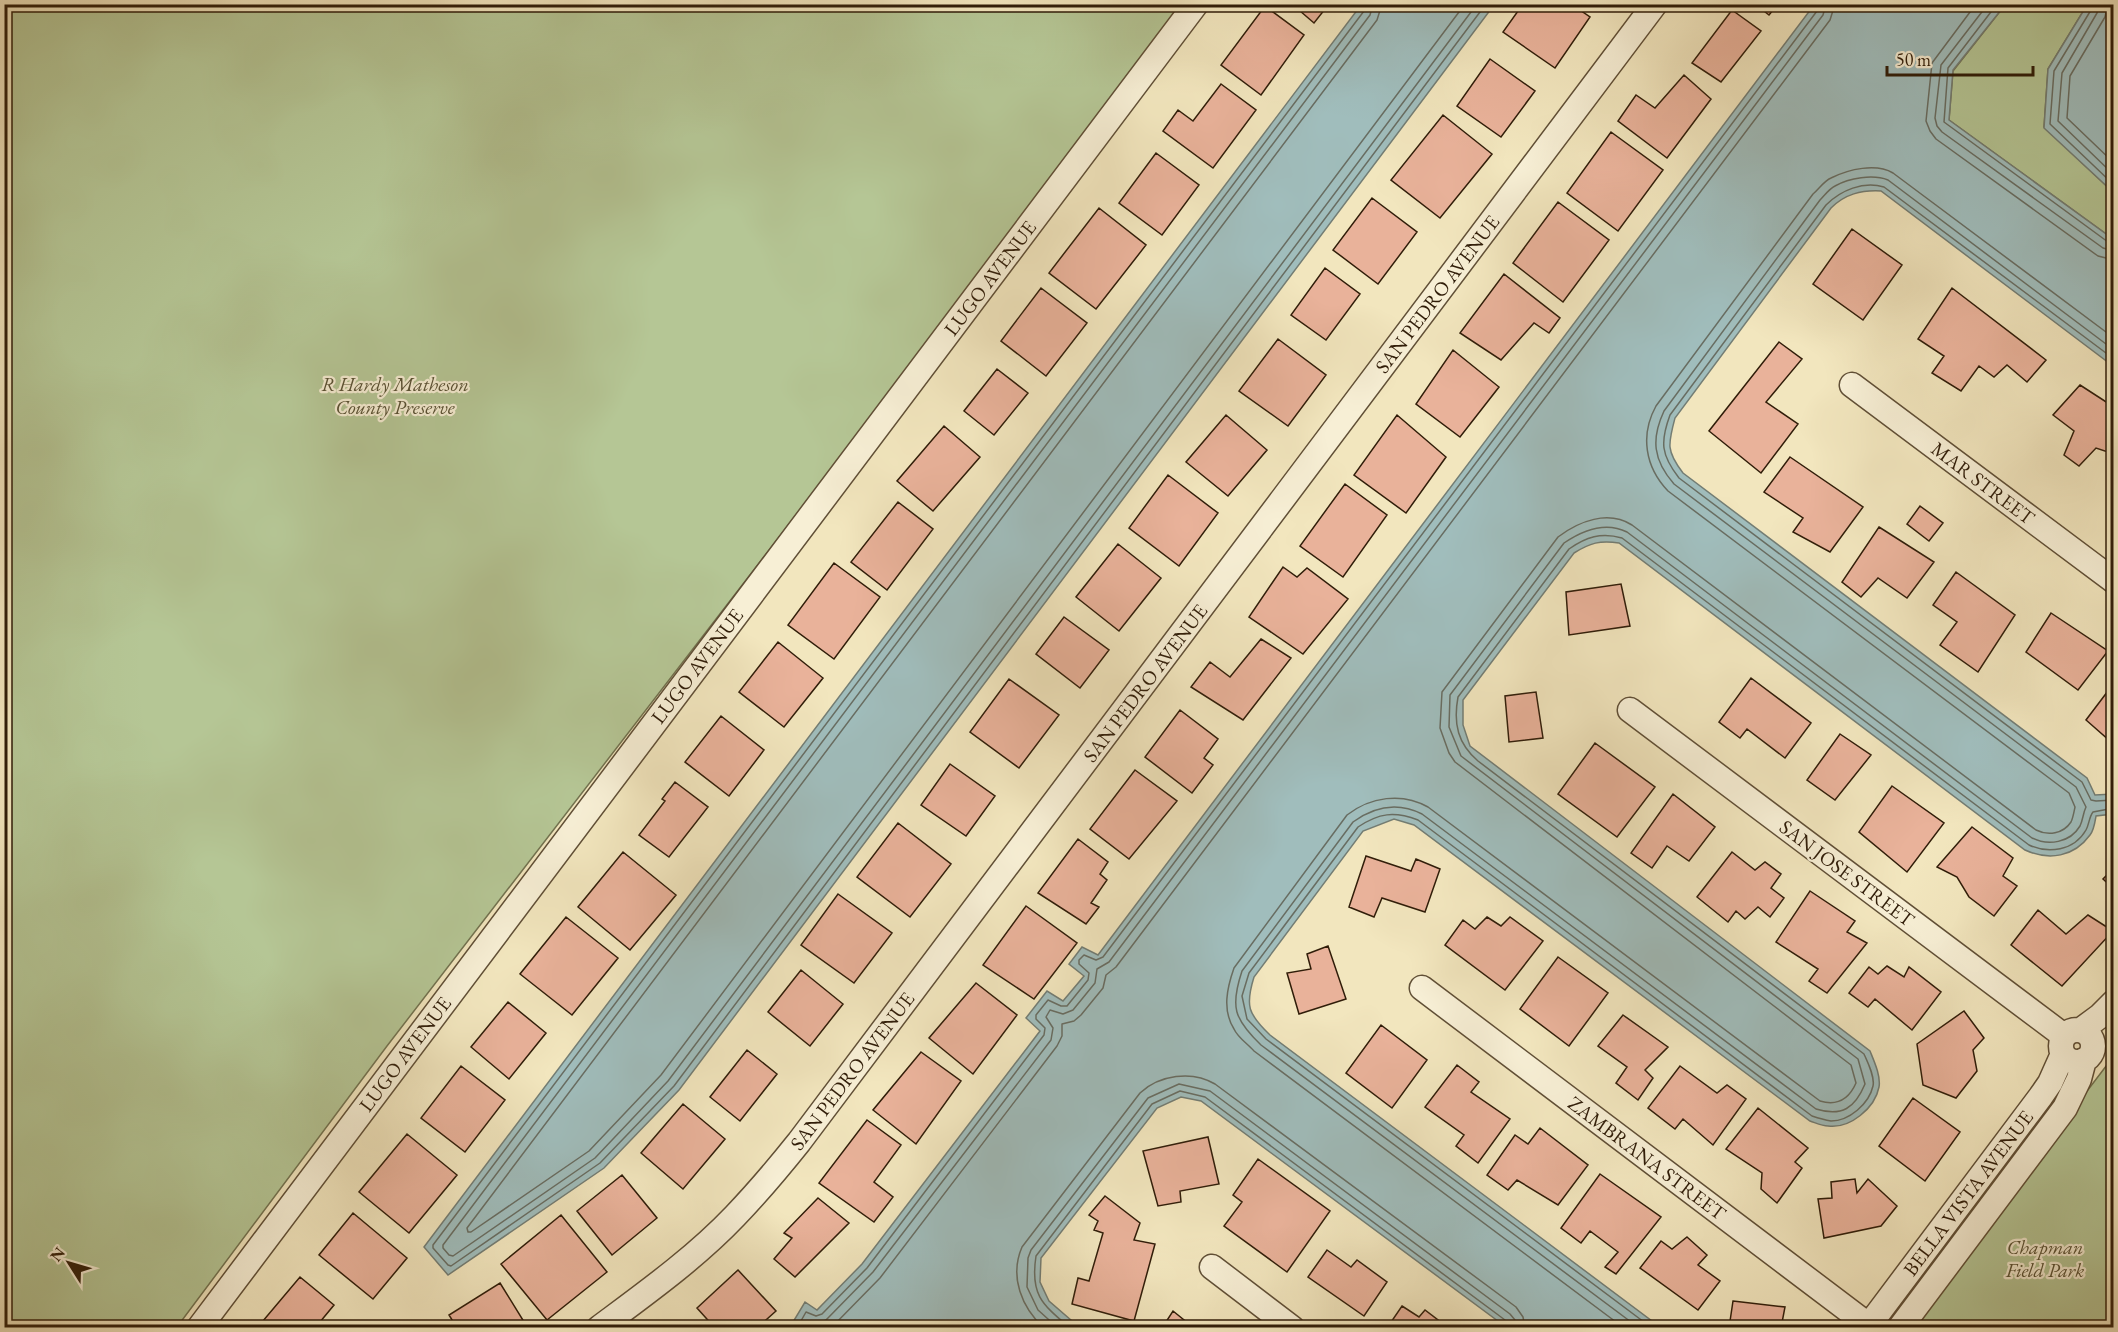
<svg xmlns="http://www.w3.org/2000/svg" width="2118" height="1332" font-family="'EB Garamond',serif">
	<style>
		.green { fill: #b5c695; stroke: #72724f; stroke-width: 1.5 }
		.water { fill: #a0bdbc; stroke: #737d74; stroke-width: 1.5 }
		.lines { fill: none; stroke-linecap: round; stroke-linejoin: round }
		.shore { stroke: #686d62; stroke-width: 1.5 }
		.building { fill: #e9b29a; stroke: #301d09; stroke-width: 1.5 }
		.street-casing { stroke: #604f36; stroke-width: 27 }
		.street { stroke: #f7efd5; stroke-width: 24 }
		.labels { text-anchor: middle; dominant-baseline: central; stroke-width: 4.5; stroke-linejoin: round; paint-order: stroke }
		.street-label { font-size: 20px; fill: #301d09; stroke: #f7efd5 }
		.park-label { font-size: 20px; font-style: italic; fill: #585033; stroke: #f7efd5 }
	</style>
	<rect width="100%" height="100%" fill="#f2e6be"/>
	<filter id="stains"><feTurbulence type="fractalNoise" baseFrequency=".00333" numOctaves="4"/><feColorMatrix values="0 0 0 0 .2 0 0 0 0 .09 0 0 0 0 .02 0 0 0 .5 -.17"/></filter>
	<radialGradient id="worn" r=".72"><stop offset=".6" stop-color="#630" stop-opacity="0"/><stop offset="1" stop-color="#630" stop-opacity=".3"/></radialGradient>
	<path class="green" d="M5,5H1189L387,1046L177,1327H5Z
		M2005,5H2087L2048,69L2044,127L2113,192V239L1949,120L1953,71Z
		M2113,1057V1327H1907Z"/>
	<path class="water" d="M1361,5H1494L679,1090L604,1168L448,1275L424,1247Z
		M1814,5H2005L1953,70L1949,120L2113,239V366L1881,191C1861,190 1845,194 1831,208L1675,418C1668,444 1666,451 1683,473L2087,778L2095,795L2113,794V814L2096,816C2095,822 2094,830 2090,835C2074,857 2049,861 2025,850L1619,543C1600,540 1590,543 1574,553L1463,700V725L1470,746L1870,1051C1874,1061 1881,1076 1879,1087C1875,1108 1850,1129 1828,1126C1822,1126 1816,1123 1810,1121L1414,825L1394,819L1363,831L1254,977C1245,1006 1248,1014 1270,1035L1660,1327H1506L1201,1101L1181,1097L1157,1108L1041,1258L1040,1282L1049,1301L1079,1327H790L805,1302L817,1310L862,1264L1040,1031L1026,1018L1047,991L1063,1001L1084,976L1069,964L1082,947L1098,955Z
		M2087,5H2113V192L2044,128L2048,69Z"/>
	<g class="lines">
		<path class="shore" d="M1366,4L1364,11L433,1245V1248L448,1265L451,1266L600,1163L674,1086L1486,4
			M1373,4L1370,15L443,1245V1248L449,1255L453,1256L595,1158L668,1081L1477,4
			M1382,4L1377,20L467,1228L468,1232H471L589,1151L661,1075L1465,4
			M1976,4L1932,63L1926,121L1930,131L1936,139L2098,256L2114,260
			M1988,4L1941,65L1935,118L1937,126L1942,132L2103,248L2114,251
			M1997,4L1948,68L1944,122L2108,242L2114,243
			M2091,4V10L2054,71L2050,124L2114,185
			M2099,4L2097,13L2062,73L2058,121L2114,175
			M2108,4L2105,17L2070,76L2067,118L2114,163
			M2114,359L1884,187C1863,181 1841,190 1826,205L1670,415C1660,442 1661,455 1679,478L2082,782L2091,800L2096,801L2114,800
			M797,1328L806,1312L816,1316L822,1314L867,1268L1044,1035L1045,1028L1036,1019V1015L1048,1000L1061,1006H1067L1088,980L1089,973L1079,964V960L1084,955L1096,960L1103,957L1817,11L1819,4
			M806,1328L810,1323H819L826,1320L873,1272L1051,1040L1053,1028L1046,1017L1050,1010L1063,1014L1073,1010L1095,983L1097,969L1109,962L1823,15L1826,4
			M831,1328L880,1278L1057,1046L1062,1036V1024L1074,1021L1081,1015L1103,988L1106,975L1116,967L1830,20L1835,4
			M1044,1328C1022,1308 1009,1277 1022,1247L1140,1093C1159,1075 1192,1070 1215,1084L1516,1307L1523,1317L1525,1328
			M1058,1328L1038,1310L1027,1287L1028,1258L1031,1250L1148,1098L1179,1084L1210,1091L1510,1314L1515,1320L1516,1328
			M1070,1328C1042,1304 1030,1295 1036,1256L1152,1104L1180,1091L1205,1097L1505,1320L1508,1328
			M1624,1328L1254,1051C1248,1044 1238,1038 1234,1029C1222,1010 1227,988 1234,968L1347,815C1370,797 1402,792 1428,807L1820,1101C1837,1106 1849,1099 1856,1083L1851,1065L1455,762L1449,753L1440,728L1442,692L1558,537C1579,521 1608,510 1632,525L2036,830C2048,836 2063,834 2071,822C2073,818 2074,812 2075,807L2069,793L1668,491C1645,467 1640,435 1656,406L1813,194C1819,189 1824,181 1831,178C1849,169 1876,163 1893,173L2114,338
			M1639,1328L1261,1045C1234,1019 1230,1007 1242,971L1353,822C1375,806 1398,802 1422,814L1816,1109C1842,1117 1855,1108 1865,1084L1858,1059L1461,756L1449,727L1450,695L1564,543C1583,530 1605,521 1627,532L2032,838C2048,846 2070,843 2080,826C2083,820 2083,813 2086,807L2076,787L1674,484C1653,460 1651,439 1664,411L1820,200C1825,195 1829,189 1835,186C1849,178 1873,174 1888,180L2114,350
			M1652,1328L1266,1039L1247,1019L1242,996L1249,973L1358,827C1379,813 1394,811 1418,820L1812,1116C1818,1118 1825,1120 1831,1121C1849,1121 1869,1104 1873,1086C1875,1077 1868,1063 1864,1054L1478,761C1458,744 1453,724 1458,697L1569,549C1586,537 1601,532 1622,538L2029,845C2048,854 2074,851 2086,830C2089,825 2089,817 2093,812L2114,808"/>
	</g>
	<path class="building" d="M1292,4H1329L1314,23Z
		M1523,4H1571L1590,17L1555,68L1503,32Z
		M1755,4H1778L1769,15Z
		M1265,6L1304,35L1261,95L1221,65Z
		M1732,10L1761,31L1721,82L1692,63Z
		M1490,59L1535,91L1501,137L1457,106Z
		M1684,75L1711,99L1667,158L1618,121L1636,95L1655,108Z
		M1221,84L1256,110L1213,168L1163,131L1178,110L1193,121Z
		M1443,115L1492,154L1440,218L1391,180Z
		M1611,132L1663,170L1618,231L1567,193Z
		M1156,153L1199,185L1162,235L1119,203Z
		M1372,198L1417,232L1378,284L1333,250Z
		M1558,202L1609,240L1563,302L1513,263Z
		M1099,208L1146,245L1096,309L1049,273Z
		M1852,229L1902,265L1863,320L1813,284Z
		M1325,268L1360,294L1326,340L1291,315Z
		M1504,274L1560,318L1549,333L1534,323L1501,360L1460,333Z
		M1041,288L1087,323L1046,376L1001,341Z
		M1952,288L2046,360L2027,382L2007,365L1994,377L1979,366L1961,391L1932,373L1944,356L1918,339Z
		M1278,339L1326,375L1288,426L1239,391Z
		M1779,342L1802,359L1766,402L1798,424L1761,473L1709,431Z
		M1453,350L1499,387L1460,437L1416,404Z
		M997,369L1028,393L994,435L964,411Z
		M2080,385L2114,407V454L2096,448L2079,466L2064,455L2074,431L2053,415Z
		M1226,415L1267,450L1228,496L1186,462Z
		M1397,415L1446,457L1406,513L1354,475Z
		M944,426L980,457L933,511L897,481Z
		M1790,457L1863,507L1830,552L1793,532L1803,518L1764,492Z
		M1168,475L1218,513L1179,566L1129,528Z
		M1345,484L1387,515L1343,577L1300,546Z
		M898,502L933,529L887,590L851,562Z
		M1920,506L1943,523L1929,541L1907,524Z
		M1879,527L1934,562L1907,598L1878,578L1861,597L1842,582Z
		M1118,544L1161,578L1119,631L1076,597Z
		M834,563L880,597L834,659L788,625Z
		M1283,567L1297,577L1307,568L1348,599L1303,654L1249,617Z
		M1956,572L2015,615L1978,672L1940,645L1957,622L1933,605Z
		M1621,584L1630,626L1569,635L1566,592Z
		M2051,613L2108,651L2078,690L2026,652Z
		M1064,617L1109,650L1080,688L1036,654Z
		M1261,639L1291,658L1243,720L1191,687L1210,662L1230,677Z
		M778,642L823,678L784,727L739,692Z
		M1751,678L1811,723L1785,758L1747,729L1740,738L1719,722Z
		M1009,679L1059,715L1019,768L970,732Z
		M2114,683V738L2110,741L2086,720Z
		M1536,692L1543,738L1509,742L1505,696Z
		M1180,710L1218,739L1204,758L1213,765L1192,793L1145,757Z
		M721,716L764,750L729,796L685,762Z
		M1840,734L1871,755L1835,800L1807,780Z
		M1595,743L1655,787L1617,837L1558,794Z
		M950,764L995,796L966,836L921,805Z
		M1135,770L1177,801L1129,859L1090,829Z
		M675,782L708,807L669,857L639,835L665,801L662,799Z
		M1892,786L1944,823L1907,872L1859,832Z
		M1673,794L1715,827L1689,861L1667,846L1652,868L1631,853Z
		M898,823L951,864L910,917L857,877Z
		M1972,827L2013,858L2003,876L2017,886L1994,916L1969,897L1957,877L1937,867Z
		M1078,839L1108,862L1100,874L1107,880L1091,903L1099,907L1086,924L1038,893Z
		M623,852L676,895L630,950L578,907Z
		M1732,852L1755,870L1765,862L1781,874L1771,888L1784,898L1770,917L1758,907L1745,919L1736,911L1728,922L1697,897Z
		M1366,856L1411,871L1416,859L1440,869L1425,912L1382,898L1374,917L1349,907Z
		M2114,868V889L2103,879Z
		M1810,891L1855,921L1847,932L1867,943L1827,993L1809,981L1818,969L1776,942Z
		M838,894L892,933L854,983L801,945Z
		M1026,906L1077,943L1034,999L983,965Z
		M2038,910L2066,934L2088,915L2113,931L2062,986L2011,945Z
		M566,917L618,958L572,1015L520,974Z
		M1487,917L1501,926L1510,917L1543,941L1505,990L1445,945L1463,920L1475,929Z
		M1328,946L1346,999L1299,1014L1287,973L1311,969L1307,954Z
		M1558,957L1608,993L1569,1046L1520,1009Z
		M1887,966L1904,977L1909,967L1941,992L1912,1030L1875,999L1868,1007L1849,993L1869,967L1878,974Z
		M801,970L843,1004L810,1046L768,1012Z
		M976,983L1017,1015L973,1074L929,1038Z
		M508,1002L546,1033L509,1079L471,1047Z
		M1964,1011L1984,1038L1973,1050L1977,1071L1956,1098L1923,1085L1917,1044Z
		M1623,1015L1668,1047L1645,1070L1653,1078L1638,1100L1616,1083L1627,1067L1598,1046Z
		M1381,1025L1427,1060L1392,1108L1346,1073Z
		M747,1050L777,1074L740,1121L710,1097Z
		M921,1052L961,1081L916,1144L873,1110Z
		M1457,1065L1479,1082L1471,1092L1510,1119L1478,1163L1456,1146L1464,1135L1425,1107Z
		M461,1066L505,1100L465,1152L421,1118Z
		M1680,1066L1717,1093L1727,1085L1746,1099L1713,1145L1683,1119L1675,1129L1648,1108Z
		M1913,1098L1960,1132L1925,1181L1879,1146Z
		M683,1104L725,1139L683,1189L641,1153Z
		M1758,1108L1808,1148L1795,1162L1802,1168L1777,1203L1761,1189L1762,1173L1726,1149Z
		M867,1120L901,1145L874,1182L893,1197L874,1222L819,1183Z
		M1540,1128L1588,1165L1558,1205L1517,1180L1508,1190L1487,1175L1515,1135L1528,1144Z
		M407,1134L457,1175L409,1233L359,1192Z
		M1208,1137L1219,1184L1180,1191L1181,1202L1158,1206L1143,1151Z
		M1258,1159L1330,1211L1287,1272L1224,1226L1242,1202L1233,1195Z
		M1600,1174L1661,1217L1616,1274L1605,1267L1618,1252L1590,1231L1581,1243L1561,1228Z
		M622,1175L657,1218L612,1255L577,1211Z
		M1855,1179L1857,1193L1868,1179L1897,1206L1881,1226L1824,1238L1818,1199L1832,1198L1831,1182Z
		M1105,1196L1140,1223L1134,1240L1155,1244L1134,1321L1072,1304L1078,1278L1089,1281L1103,1233L1094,1230L1098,1221L1089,1215Z
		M818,1198L849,1223L795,1277L774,1259L792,1238L784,1233Z
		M353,1213L407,1258L373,1299L319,1255Z
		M561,1215L607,1272L547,1320L501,1264Z
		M1687,1237L1707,1255L1698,1265L1720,1281L1698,1310L1640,1268L1661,1241L1672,1249Z
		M1327,1250L1351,1267L1357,1260L1387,1282L1364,1316L1308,1277Z
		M738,1270L776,1311L757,1328H715L697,1308Z
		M300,1277L334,1305L315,1328H257Z
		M500,1283L526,1325L521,1328H457L449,1315Z
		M1733,1301L1785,1307L1781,1328H1729Z
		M1402,1306L1419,1317L1425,1310L1438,1320L1432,1328H1387Z
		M1173,1311L1194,1328H1162Z"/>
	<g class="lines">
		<defs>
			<path id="street" d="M1852,385L2114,581
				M1630,710L2064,1036
				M1422,988L1872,1328
				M2061 1046a16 16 0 1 1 32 0a16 16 0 1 1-32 0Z
				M2081,1030L2100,1016L2114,1002
				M1212,1267L1292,1328
				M199,1328L1196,4
				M599,1328C646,1293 695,1258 735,1216C758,1192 779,1167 799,1142L1655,4
				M1867,1328L2041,1096L2050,1083L2063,1054
				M1900,1328L2065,1108L2079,1079L2084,1060"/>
		</defs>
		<use href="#street" class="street-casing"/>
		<use href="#street" class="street"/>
	</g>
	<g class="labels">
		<g class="street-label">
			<text transform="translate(990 278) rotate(-53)">LUGO AVENUE</text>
			<text transform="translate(1437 294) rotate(-53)">SAN PEDRO AVENUE</text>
			<text transform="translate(1983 483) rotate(37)">MAR STREET</text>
			<text transform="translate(697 666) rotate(-53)">LUGO AVENUE</text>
			<text transform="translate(1145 683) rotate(-53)">SAN PEDRO AVENUE</text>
			<text transform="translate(1847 873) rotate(37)">SAN JOSE STREET</text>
			<text transform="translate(405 1054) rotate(-53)">LUGO AVENUE</text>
			<text transform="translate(852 1071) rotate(-53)">SAN PEDRO AVENUE</text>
			<text transform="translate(1647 1158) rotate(37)">ZAMBRANA STREET</text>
			<text transform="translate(1968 1193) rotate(-53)">BELLA VISTA AVENUE</text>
		</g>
		<g class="park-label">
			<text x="395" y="384">R Hardy Matheson<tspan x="395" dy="23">County Preserve</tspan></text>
			<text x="2045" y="1247">Chapman<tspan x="2045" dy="23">Field Park</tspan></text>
		</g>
	</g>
	<rect width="2118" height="1332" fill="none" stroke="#f2e6be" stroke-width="24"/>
	<rect x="6" y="6" width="2106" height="1320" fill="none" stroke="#301d09" stroke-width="3"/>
	<rect x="12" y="12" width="2094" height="1308" fill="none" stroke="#301d09" stroke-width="1.5"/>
	<g transform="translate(69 1263) rotate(307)" stroke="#f7efd5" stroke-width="4.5" paint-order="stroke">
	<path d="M0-4.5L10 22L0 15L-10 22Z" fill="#301d09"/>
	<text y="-9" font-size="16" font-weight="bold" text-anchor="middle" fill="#301d09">N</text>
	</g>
	<path d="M1887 66v9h146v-9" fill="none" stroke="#301d09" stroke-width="3"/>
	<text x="1896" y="66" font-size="18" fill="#301d09" stroke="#f7efd5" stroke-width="4.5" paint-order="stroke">50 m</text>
	<rect width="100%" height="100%" filter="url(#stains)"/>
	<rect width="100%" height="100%" fill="url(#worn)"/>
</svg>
